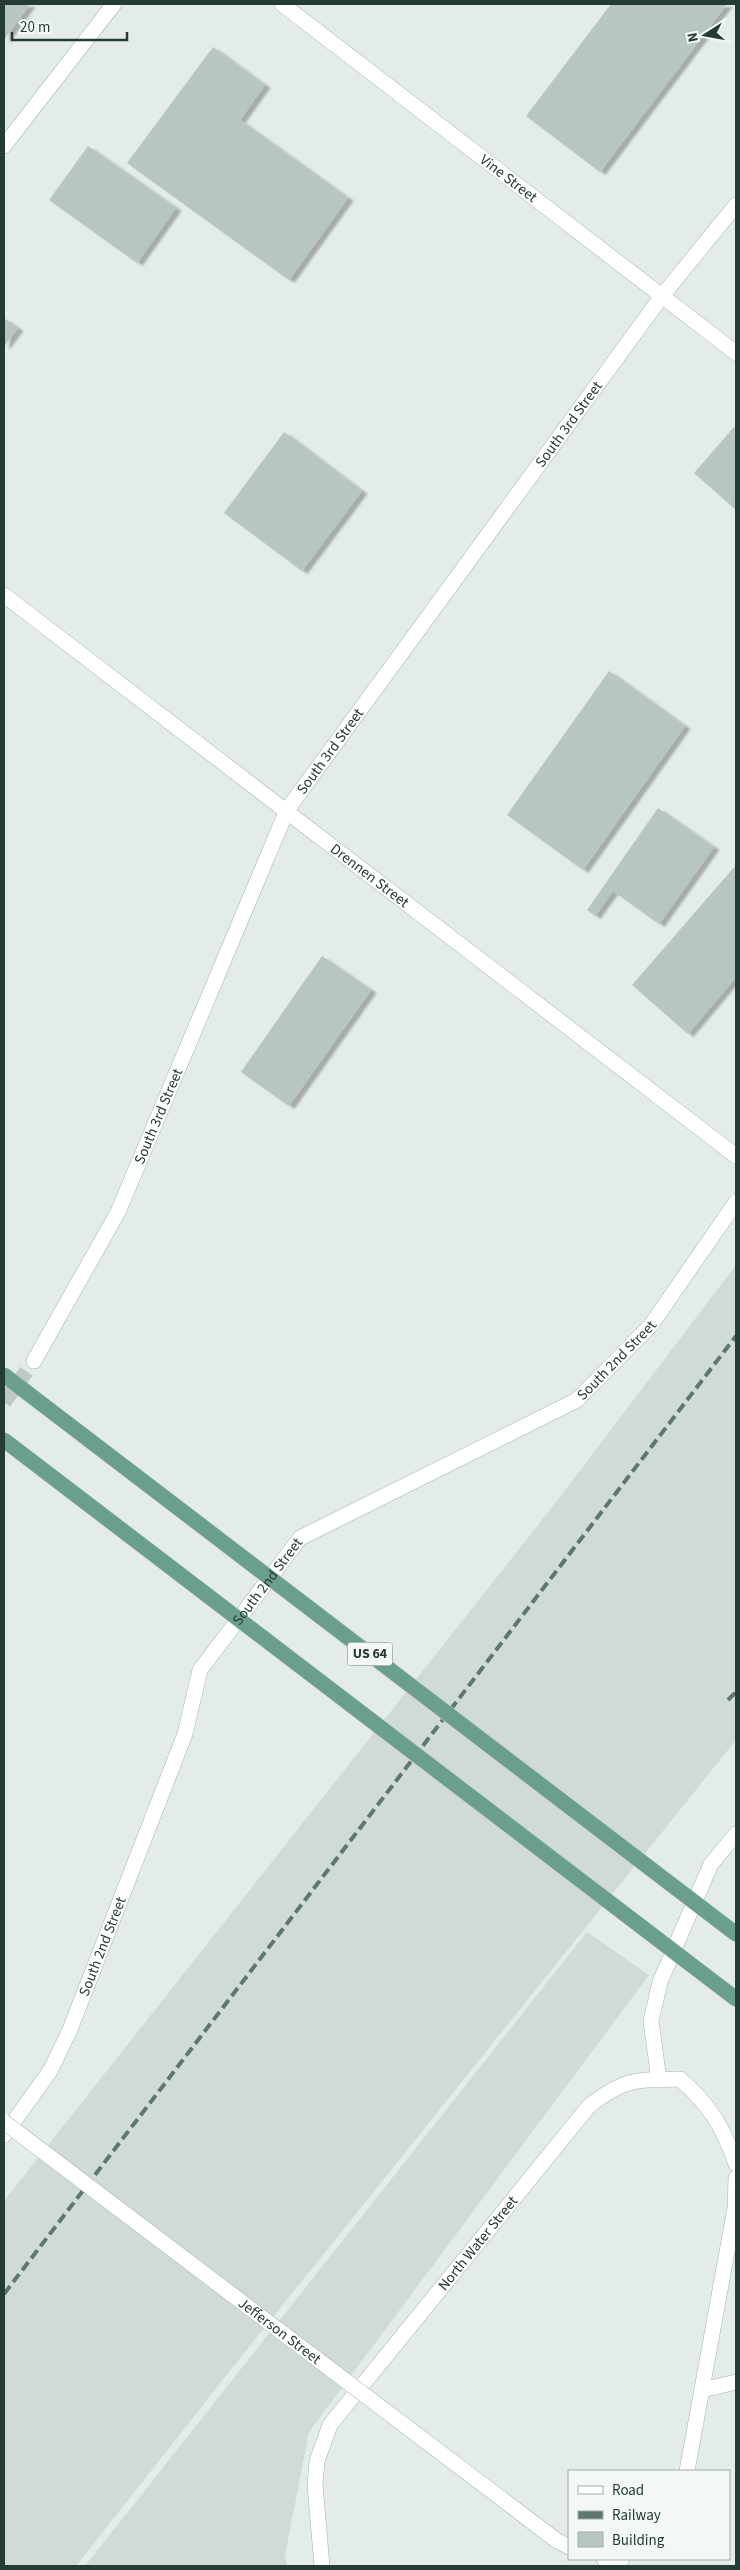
<svg xmlns="http://www.w3.org/2000/svg" width="740" height="2570" font-family="'Source Sans 3',sans-serif">
	<style>
		.built { fill: #d1dbd6 }
		.building { fill: #b8c6c0; filter: url(#shadow) }
		.lines { fill: none; stroke-linecap: round; stroke-linejoin: round }
		.minor-tunnel { stroke: #bdc9c3; stroke-width: 15; stroke-dasharray: 15 8; stroke-linecap: butt }
		.service-casing { stroke: #a6b4ae; stroke-width: 16 }
		.minor-casing { stroke: #a6b4ae; stroke-width: 16 }
		.secondary-casing { stroke: #a2b7ae; stroke-width: 16 }
		.service { stroke: #fff; stroke-width: 15 }
		.minor { stroke: #fff; stroke-width: 15 }
		.secondary { stroke: #fff; stroke-width: 15 }
		.rail { stroke: #5e776f; stroke-width: 4; stroke-dasharray: 10 5; stroke-linecap: butt }
		.minor-bridge-casing { stroke: #a6b4ae; stroke-width: 16; stroke-linecap: butt }
		.primary-bridge-casing { stroke: #c2c8c6; stroke-width: 16; stroke-linecap: butt }
		.minor-bridge { stroke: #fff; stroke-width: 15 }
		.primary-bridge { stroke: #6a9e8f; stroke-width: 15 }
		.labels { text-anchor: middle; dominant-baseline: central; stroke-width: 4; stroke-linejoin: round; paint-order: stroke }
		.shield { fill: #f3f8f5; stroke: #62746e; stroke-width: 1 }
		.shield-label { font-size: 14px; font-weight: bold; fill: #243c34 }
		.street-label { font-size: 15px; fill: #243c34; stroke: #f3f8f5 }
	</style>
	<defs>
		<filter id="shadow"><feDropShadow dx="5.5" dy="3" stdDeviation="1" flood-color="#0004"/></filter>
	</defs>
	<rect width="100%" height="100%" fill="#e3ece7"/>
	<path class="built" d="M736,1265V1740L233,2367L76,2566H4V2201L553,1506Z
		M587,1932L649,1975L309,2432L285,2555L287,2566H85Z"/>
	<path class="building" d="M4,4H30L4,40Z
		M611,4H727L600,172L526,116Z
		M213,47L265,85L240,120L348,198L289,280L127,163Z
		M88,146L176,208L137,263L49,200Z
		M4,318L18,328L4,347Z
		M734,427L736,429V510L694,473Z
		M284,432L362,491L302,571L224,513Z
		M609,671L685,726L583,870L507,815Z
		M658,808L714,847L659,924L613,891L595,916L587,910Z
		M736,865V977L688,1034L632,985Z
		M322,956L371,990L289,1106L241,1072Z"/>
	<g class="lines">
		<path class="minor-tunnel" d="M4,1402L34,1361"/>
		<defs>
			<path id="service" d="M659,2080L651,2021L660,1982L711,1864L736,1834
				M702,2390L736,2382"/>
			<g id="minor">
				<path id="s1" d="M282,4L736,353"/>
				<path id="s2" d="M4,595L736,1156"/>
				<path id="s3" d="M34,1361L118,1212L287,810L662,296L736,205"/>
				<path id="s4" d="M4,2135L50,2071L69,2032L185,1734L200,1670L300,1538L577,1400L651,1325L736,1202"/>
				<path d="M687,2471L735,2208L736,2178"/>
				<path d="M556,2540L569,2547"/>
				<path d="M604,2559L614,2561L622,2559"/>
				<path id="s5" d="M322,2566L315,2485L317,2461L330,2425L589,2106C625,2078 635,2080 680,2079C710,2105 723,2127 736,2164"/>
			</g>
			<path id="secondary" d="M4,146L114,4"/>
		</defs>
		<use href="#service" class="service-casing"/>
		<use href="#minor" class="minor-casing"/>
		<use href="#secondary" class="secondary-casing"/>
		<use href="#service" class="service"/>
		<use href="#minor" class="minor"/>
		<use href="#secondary" class="secondary"/>
		<path class="rail" d="M728,1700L736,1692
			M4,2294L736,1336"/>
		<defs>
			<g id="minor-bridge">
				<path id="s6" d="M4,2122L556,2540"/>
			</g>
			<path id="primary-bridge" d="M4,1375L736,1934
				M4,1440L736,1999"/>
		</defs>
		<use href="#minor-bridge" class="minor-bridge-casing"/>
		<use href="#primary-bridge" class="primary-bridge-casing"/>
		<use href="#minor-bridge" class="minor-bridge"/>
		<use href="#primary-bridge" class="primary-bridge"/>
	</g>
	<g class="labels">
		<rect class="shield" x="347.5" y="1642.5" width="45" height="23" rx="4"/>
		<g class="shield-label">
			<text x="370" y="1654">US 64</text>
		</g>
		<g class="street-label">
			<text stroke="none"><textPath href="#s1" startOffset="286">Vine Street</textPath></text>
			<text stroke="none"><textPath href="#s3" startOffset="1085">South 3rd Street</textPath></text>
			<text stroke="none"><textPath href="#s3" startOffset="680">South 3rd Street</textPath></text>
			<text stroke="none"><textPath href="#s2" startOffset="461">Drennen Street</textPath></text>
			<text stroke="none"><textPath href="#s3" startOffset="275">South 3rd Street</textPath></text>
			<text stroke="none"><textPath href="#s4" startOffset="1039">South 2nd Street</textPath></text>
			<text stroke="none"><textPath href="#s4" startOffset="619">South 2nd Street</textPath></text>
			<text stroke="none"><textPath href="#s4" startOffset="214">South 2nd Street</textPath></text>
			<text stroke="none"><textPath href="#s5" startOffset="378">North Water Street</textPath></text>
			<text stroke="none"><textPath href="#s6" startOffset="346">Jefferson Street</textPath></text>
		</g>
	</g>
	<rect width="740" height="2570" fill="none" stroke="#243c34" stroke-width="10"/>
	<rect x="568" y="2470" width="162" height="90" fill="#f3f8f5" stroke="#a0ada8"/>
	<rect x="578" y="2486" width="25" height="8" fill="#ffffff" stroke="#a0ada8"/>
	<text x="612" y="2495" font-size="15" fill="#243c34">Road</text>
	<rect x="578" y="2511" width="25" height="8" fill="#5e776f" stroke="#a0ada8"/>
	<text x="612" y="2520" font-size="15" fill="#243c34">Railway</text>
	<rect x="578" y="2532" width="25" height="15" fill="#b8c6c0" stroke="#a0ada8"/>
	<text x="612" y="2545" font-size="15" fill="#243c34">Building</text>
	<g transform="translate(705 35) rotate(259)" stroke="#f3f8f5" stroke-width="4" paint-order="stroke">
	<path d="M0-4L9 19L0 12L-9 19Z" fill="#243c34"/>
	<text y="-8" font-size="14" font-weight="bold" text-anchor="middle" fill="#243c34">N</text>
	</g>
	<path d="M12 32v8h115v-8" fill="none" stroke="#243c34" stroke-width="2.5"/>
	<text x="20" y="32" font-size="15" fill="#243c34" stroke="#f3f8f5" stroke-width="4" paint-order="stroke">20 m</text>
</svg>
